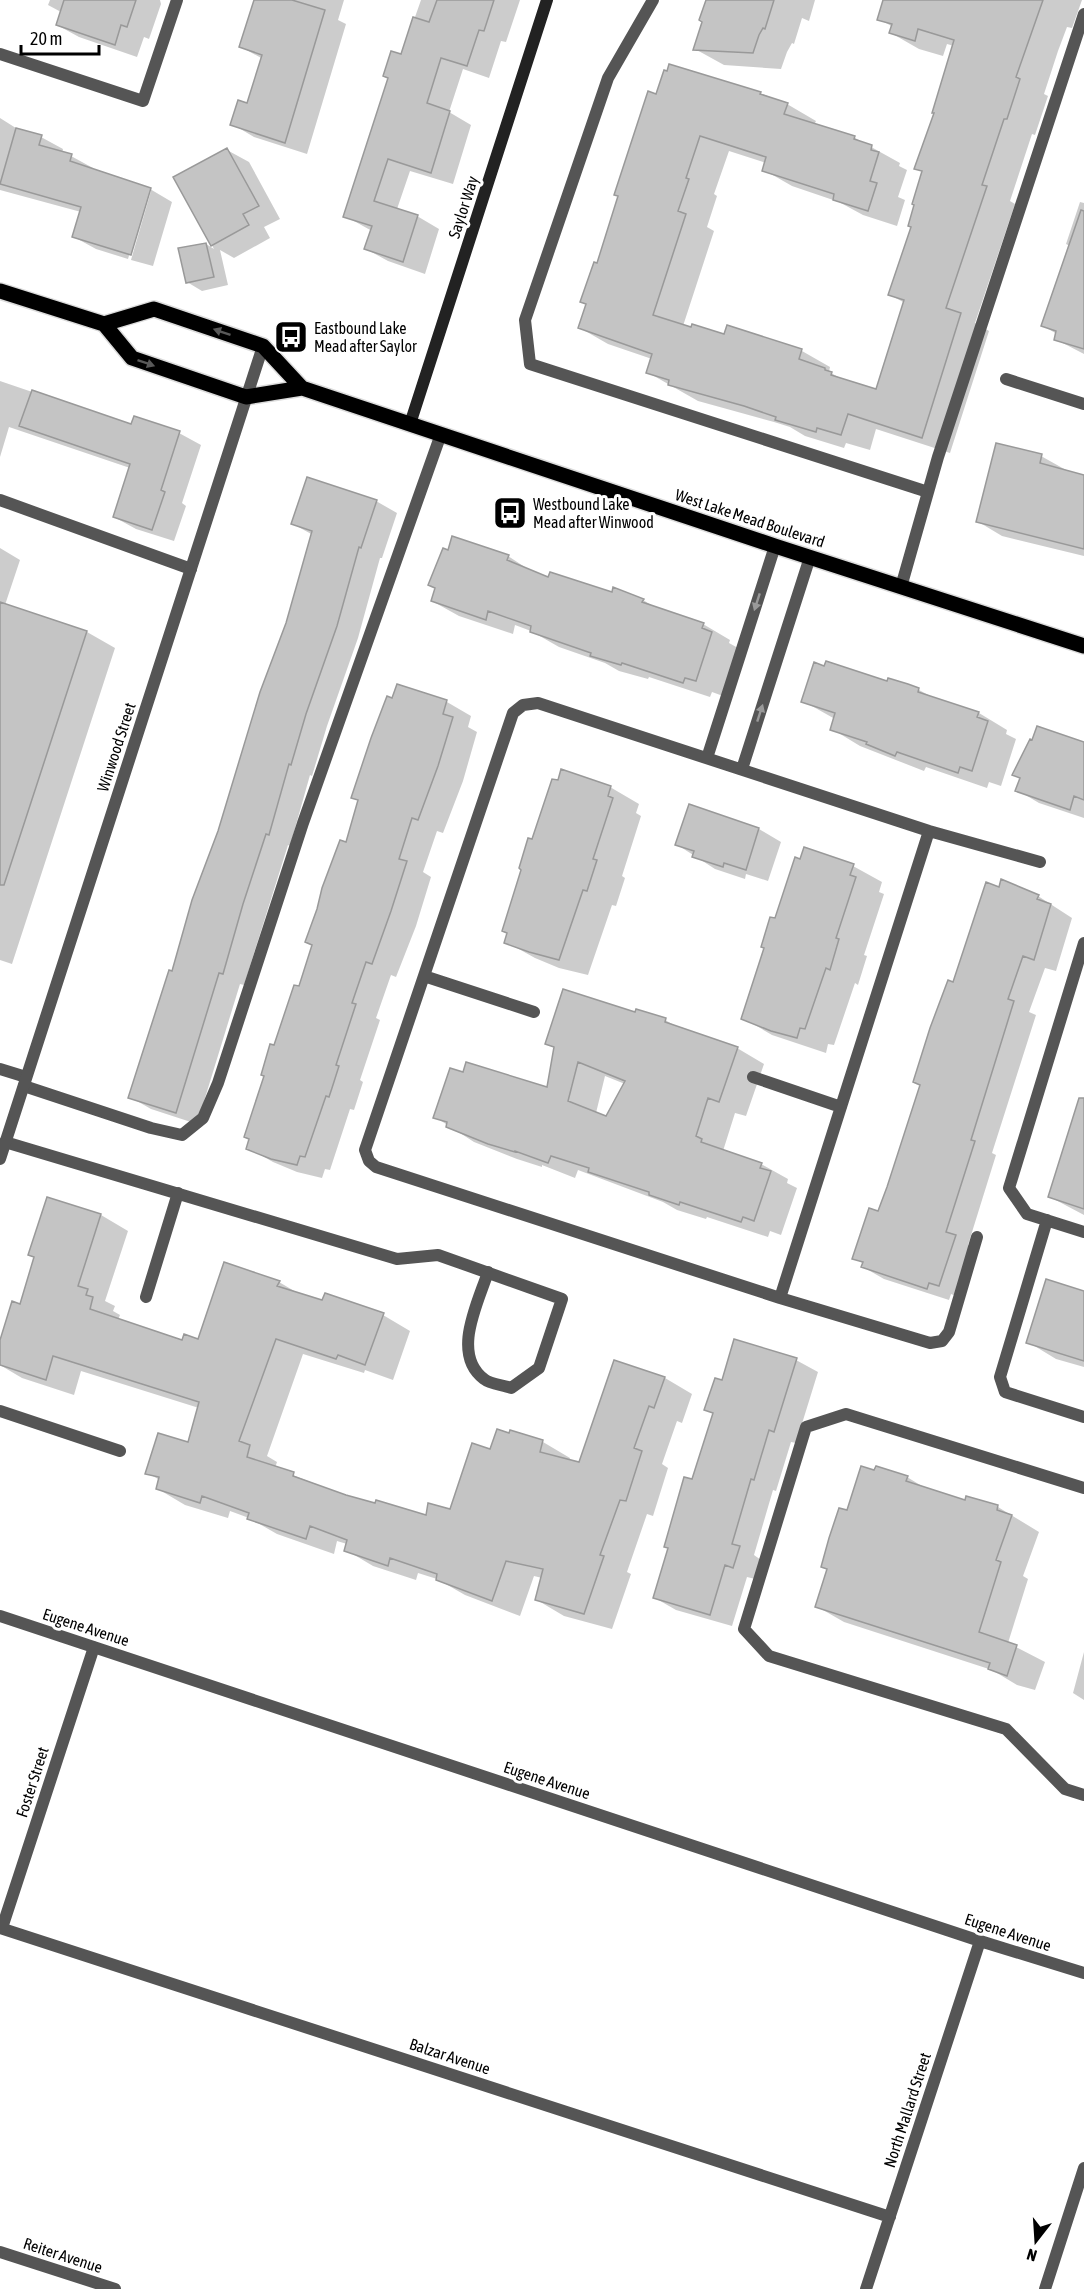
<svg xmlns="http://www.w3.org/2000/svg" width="1084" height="2289" font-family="'Asap Condensed',sans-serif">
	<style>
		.shadow { fill: #0003; fill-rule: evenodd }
		.building { fill: #c4c4c4; stroke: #999; stroke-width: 1.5; fill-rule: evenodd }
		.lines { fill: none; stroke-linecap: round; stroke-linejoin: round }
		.primary-casing { stroke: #dbdbdb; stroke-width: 18 }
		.lane { stroke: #555; stroke-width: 12 }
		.street { stroke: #555; stroke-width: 12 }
		.secondary { stroke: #222; stroke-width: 12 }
		.primary { stroke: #000; stroke-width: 15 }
		.oneway { fill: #595959 }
		.oneway2 { fill: #999 }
		.labels { text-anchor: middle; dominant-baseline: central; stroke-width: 6; stroke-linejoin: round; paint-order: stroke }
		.street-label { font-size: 16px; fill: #000; stroke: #fff }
		.poi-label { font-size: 16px; fill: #000; stroke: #fff; text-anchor: start }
	</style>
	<rect width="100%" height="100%" fill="#fff"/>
	<path class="shadow" d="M50,0H160L161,4L149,39L144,37L137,57L79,37L57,25L61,12L48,5Z
		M255,0H344L338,20L346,24L307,154L254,137L232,124L248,105L263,59L241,47Z
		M421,0H520L506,42L501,41L489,78L463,69L449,112L471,125L453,184L410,171L397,209L417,216L439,229L425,274L388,261L366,249L372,231L345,216Z
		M707,0H815L809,21L802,18L794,44L792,43L787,52L781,69L724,65L695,49L704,22Z
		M885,0H1082L1072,28L1067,27L1058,51L1044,94L1048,96L1035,135L1032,134L1010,201L1015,204L975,323L989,331L950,453L876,429L870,450L846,443L844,448L805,436L790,427L774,422L698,401L647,372L652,359L608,344L580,328L598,265L657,96L760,93L787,104L816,121L814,125L855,138L900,163L899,166L907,170L898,197L905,200L897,226L863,215L839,202L792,186L764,170L766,163L729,151L714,194L717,196L707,227L714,231L683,326L725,335L728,327L802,351L830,367L829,372L846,381L877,391L905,303L890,295L912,227L923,172L916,168L936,113L954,46L947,44L943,56L919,49L891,33L893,27L879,19Z
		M0,118L19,130L41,137L63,149L62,153L71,156L93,168V170L150,189L172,202L153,266L131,260L151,191H148L128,259L96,249L74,237L81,212L0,190Z
		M227,150L249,162L280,219L264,227L270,238L234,258L220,250L228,285L202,291L187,282L206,244L214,249L175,177Z
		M1080,202L1084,203V354L1055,339L1057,334L1043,326L1070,246L1066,244Z
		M0,381L132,426L179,433L201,445L182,503L186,506L174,541L136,529L114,517L130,468L9,427L0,457Z
		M1041,456L1066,470L1084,476V556L1002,536L977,521Z
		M376,501L397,513L382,558H380L358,638L327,726L312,776L310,775L290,846L288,845L244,985L240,984L197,1124L151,1109L130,1097L287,623L313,535L293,524Z
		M0,548L20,560L5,605L87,632L115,648L12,964L0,960Z
		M508,556L534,573L549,578L613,593L614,589L643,600L658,609L703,624L730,640L729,643L738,648L723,696L712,692L710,697L649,677L648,679L619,671L605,663L559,647L531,631L515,625L513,634L459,616L432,601Z
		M888,683L908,685L919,690L934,698L979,713L1007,730L1006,734L1016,739L1001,786L989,782L987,788L926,767L924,771L860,746L832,729L835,719L803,701Z
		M398,686L447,702L471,716L468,727L477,732L463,781L443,833L437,831L423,872L431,877L416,926L396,977L391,975L376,1018L380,1020L360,1080L363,1082L354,1110L350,1109L330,1170L325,1169L322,1178L297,1172L273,1162L248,1148L275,1047L300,988L360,801L353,797Z
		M1084,743V818L1039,803L1017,790Z
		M610,787L639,804L636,813L641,816L622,876L625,878L616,906L612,905L588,975L559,968L535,958L506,942L533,841Z
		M689,806L759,829L781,842L768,881L746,874L745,879L715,869L676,844Z
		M853,866L882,882L879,892L884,894L864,955L867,956L858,985L855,983L834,1045L828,1044L826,1053L772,1035L743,1018L776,920Z
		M1038,896L1072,918L1056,971L1045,968L1029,1012L1036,1015L992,1153L996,1155L968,1245L977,1249L961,1298L951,1294L949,1300L884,1279L863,1267L864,1264L854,1258L879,1213L954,984Z
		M635,1013L665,1020L683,1030L737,1048L764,1064L746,1116L735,1113L723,1151L761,1164L788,1179L787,1183L797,1188L781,1235L770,1231L768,1237L707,1217L706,1219L677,1210L663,1202L578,1170L575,1178L542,1165V1167L517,1159L474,1142L435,1117L548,1089L555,1048L547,1043ZM605,1076L625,1084L607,1118L596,1113Z
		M1084,1109V1215L1050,1197Z
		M48,1198L101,1215L128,1231L105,1301L115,1306L113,1311L120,1315L118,1320L183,1342L199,1341L279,1282L301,1295L383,1315L410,1331L393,1380L365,1370L364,1373L303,1354L267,1456L277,1462L275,1468L346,1496L427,1517L451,1511L491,1450L510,1435L511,1432L543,1442L570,1458L569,1461L580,1464L665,1378L692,1394L682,1423L677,1421L662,1464L668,1468L653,1516L647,1514L627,1572L631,1574L612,1629L564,1616L537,1600L542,1578L534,1576L520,1616L465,1595L437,1579L418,1573L416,1580L373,1566L346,1550L347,1544L337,1541L334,1554L277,1534L249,1518L230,1511L228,1518L185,1505L158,1489L160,1480L147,1473L189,1444L199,1408L81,1371L74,1395L22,1378L0,1365V1344L21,1306L36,1257Z
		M1084,1293V1367L1056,1359L1028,1342Z
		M796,1360L818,1372L796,1443L791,1442L776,1491L773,1490L754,1555L761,1560L755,1579L747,1577L732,1626L676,1610L655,1598L714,1414L706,1409L723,1382Z
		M907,1477L930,1491L966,1502L998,1507L1039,1532L1023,1576L1028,1579L1008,1643L1045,1662L1035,1690L1017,1685L992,1670L844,1622L816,1606L848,1512Z
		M1084,1652V1700L1073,1693Z"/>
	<path class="building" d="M64,0H136L127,27L121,25L115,45L56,25Z
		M254,0H292L325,10L285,143L230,125L238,100L247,103L262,55L239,47Z
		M437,0H494L484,31L479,30L467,66L441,58L427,103L450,111L431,173L388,159L374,201L418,215L403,262L364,249L372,226L343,217L388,78L383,76L391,51L401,54L413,17L429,22Z
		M706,0H774L765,29L763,28L759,35L753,53L693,50L702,22L699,20Z
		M883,0H1043L1016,77L1020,79L1007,119H1004L982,185L987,186L946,308L961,313L922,438L848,414L841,435L817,428L816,432L775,420L776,417L744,406L668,385L669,380L646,373L652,354L578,328L586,304L580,302L594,262L597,263L618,196L614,195L648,91L656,94L664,70L667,71L669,64L761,92L760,94L788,103L784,114L855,136L854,139L872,145L871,150L879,152L870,181L877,183L868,211L833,200L834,194L762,171L766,157L700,136L686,178L689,179L678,211L686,214L653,315L691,327L692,324L724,334L727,325L802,349L799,359L825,368V370L832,372L831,375L876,389L904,300L888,295L911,227L908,226L914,205L912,204L922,171L914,169L934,113H932L954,40L918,29L915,41L889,33L892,24L877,20Z
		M16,128L42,135L39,145L72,154L70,161L151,188L131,255L72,237L81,207L0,184Z
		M227,148L259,206L243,214L249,225L211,246L173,177Z
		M1081,210L1084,211V349L1054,340L1056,331L1041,326Z
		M206,243L214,277L186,283L178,248Z
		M32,390L131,424L134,416L180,431L161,490L165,492L152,530L113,517L130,464L19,426Z
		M996,443L1042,454L1040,463L1084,475V549L976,522Z
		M307,477L377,500L361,548L359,547L337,626L306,714L291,765L289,764L269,835L266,834L243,904L223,974L219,973L176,1113L128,1098L169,970L172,971L192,900L218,831L260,692L286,623L312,531L291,524Z
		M452,536L509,555L507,560L548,577L550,572L612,592L613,587L644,599L642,602L704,623L702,628L712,632L696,681L685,678L683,683L622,663L621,665L590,656L591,653L530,632L531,626L488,611L486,620L431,601L435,588L428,585L443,548L448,550Z
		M0,602L87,631L4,885H0Z
		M826,661L887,681L888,678L908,684L919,688L918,692L979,712L977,717L988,721L972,771L960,767L958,773L897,752L895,756L866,744L867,742L830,730L835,713L801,702L814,662L824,666Z
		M397,684L447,700L443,714L453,717L438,766L418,820L412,818L399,859L407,861L391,911L372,964L366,962L352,1003L356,1004L336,1065L339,1066L332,1088L329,1097L326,1096L305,1157L300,1156L297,1165L271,1159L246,1149L249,1139L244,1137L264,1076L261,1075L270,1044L274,1045L294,985L299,986L312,945L305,942L317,909L322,888L340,840L346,842L358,800L351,798L371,738L387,696L392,698Z
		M1037,726L1084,742V800L1074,796L1070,810L1015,791L1020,778L1012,775L1030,739L1032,740Z
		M561,769L611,786L608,796L613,798L593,859L597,860L587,891L583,890L559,960L529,952L504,943L507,933L502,931L521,870L519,868L528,838L532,839L552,779L558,780Z
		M689,804L759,828L746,870L724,863L723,867L692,857L694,851L675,845Z
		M804,847L854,864L850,875L856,877L836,938L839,939L830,970L826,968L805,1029L800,1028L797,1038L771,1031L741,1019L764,948L761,947L770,917L775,918L795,857L800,859Z
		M1001,879L1039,895L1037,899L1051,904L1034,960L1023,956L1008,999L1014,1001L971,1140L975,1141L946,1232L956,1235L939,1286L929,1283L927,1289L861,1267L863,1262L852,1259L869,1208L878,1211L887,1187L920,1085L913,1082L930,1028L948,980L953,982L986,882L999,887Z
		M563,989L635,1012L636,1009L666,1018L665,1022L738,1047L719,1102L708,1098L696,1136L702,1139L701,1142L762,1163L760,1168L771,1171L754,1221L743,1217L741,1222L680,1202L679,1205L649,1195V1192L588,1172L589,1168L551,1156L548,1163L515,1151V1152L488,1144L446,1127L447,1122L433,1118L450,1068L463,1072L466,1062L547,1087L554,1047L545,1044ZM578,1062L625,1081L606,1116L568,1101Z
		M1079,1098H1084V1209L1048,1197Z
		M47,1197L101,1214L78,1286L88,1289L86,1295L93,1297L90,1309L182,1340L184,1334L198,1339L224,1262L280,1281L277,1286L322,1300L325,1293L384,1313L365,1365L338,1355L336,1359L276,1339L239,1441L250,1445L247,1457L294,1472L293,1476L346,1495L375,1503L376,1500L426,1515L428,1503L450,1509L472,1443L490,1449L497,1429L509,1433L510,1430L543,1440L540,1452L579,1462L614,1360L665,1377L654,1408L649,1406L634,1448L642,1451L626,1501L620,1500L600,1555L604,1556L584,1614L535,1600L543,1569L506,1561L492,1601L436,1580L437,1574L390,1558L388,1566L344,1551L347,1540L310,1526L306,1539L247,1519L249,1513L202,1496L200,1503L156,1489L159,1477L145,1474L158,1433L188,1442L199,1402L53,1356L46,1380L0,1365V1340L12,1301L20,1304L34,1257L28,1255Z
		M1046,1279L1084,1291V1361L1026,1343Z
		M734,1339L797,1358L774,1432L769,1430L754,1480L751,1479L732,1544L740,1546L733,1568L725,1565L710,1615L653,1598L668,1548L664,1547L684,1477L692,1479L713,1413L704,1410L715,1378L722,1380Z
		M861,1466L874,1470L876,1466L908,1476L906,1481L965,1500L966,1496L998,1505L997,1510L1012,1515L996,1560L1001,1562L979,1632L1017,1645L1007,1676L988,1669L990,1663L815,1607L827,1569L821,1567L829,1538L839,1508L847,1510Z"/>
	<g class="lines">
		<defs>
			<path id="primary" d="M0,291L104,324L132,358L246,397L302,388L775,546L1084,646
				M104,324L154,309L263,346L302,388"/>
		</defs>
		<use href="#primary" class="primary-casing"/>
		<path class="lane" d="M653,0L608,78L525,320L530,364L928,492
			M1006,379L1084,404
			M0,500L191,569
			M901,587L938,457L1084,14
			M707,758L775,546
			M742,769L810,557
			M1084,943L1009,1188L1027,1214L1084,1232
			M424,976L534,1012
			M0,1069L26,1077
			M753,1077L841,1107
			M24,1086L151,1128L182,1135L203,1118L218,1083L303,823L441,434
			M5,1142L397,1259L438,1255L562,1299L539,1368L511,1388C503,1385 490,1384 484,1379C451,1354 478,1303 488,1272
			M1047,1220L1000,1377L1005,1392L1084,1417
			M977,1237L949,1332L942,1341L930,1343L780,1298L376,1167L369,1161L365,1150L513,713L523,705L538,703L929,831L1040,862
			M146,1297L178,1193
			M780,1298L929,831
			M0,1411L120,1451
			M1084,1488L846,1414L806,1427L744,1629L769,1656L1006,1729L1065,1789L1084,1795
			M1045,2289L1084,2168"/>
		<path class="street" d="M0,54L143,101L177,0
			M0,1159L263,346
			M0,1616L980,1941L1084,1973
			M0,1928L890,2217
			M2,1928L94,1647
			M0,2252L115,2289
			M866,2289L980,1941"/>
		<path class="secondary" d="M410,424L547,0"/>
		<use href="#primary" class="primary"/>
	</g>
	<defs><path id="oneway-solid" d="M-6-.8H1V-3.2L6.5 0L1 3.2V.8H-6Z" transform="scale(1.5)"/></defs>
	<g class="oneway">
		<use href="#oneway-solid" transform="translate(222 332) rotate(-161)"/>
		<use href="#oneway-solid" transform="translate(146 363) rotate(19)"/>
	</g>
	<g class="oneway2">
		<use href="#oneway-solid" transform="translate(757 602) rotate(108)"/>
		<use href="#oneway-solid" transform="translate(760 713) rotate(-72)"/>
	</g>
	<defs>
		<symbol id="bus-square" viewBox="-11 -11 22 22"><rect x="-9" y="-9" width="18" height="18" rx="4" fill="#000" stroke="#fff"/><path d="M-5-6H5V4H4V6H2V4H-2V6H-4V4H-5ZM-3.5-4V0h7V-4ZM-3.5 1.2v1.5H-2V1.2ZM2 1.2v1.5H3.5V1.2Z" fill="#fff"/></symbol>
	</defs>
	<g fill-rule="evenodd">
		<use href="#bus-square" x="272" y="318" width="38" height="38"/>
		<use href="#bus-square" x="491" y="494" width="38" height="38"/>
	</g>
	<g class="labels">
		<g class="street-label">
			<text transform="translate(463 207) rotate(-72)">Saylor Way</text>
			<text transform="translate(750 518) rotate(18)">West Lake Mead Boulevard</text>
			<text transform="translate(116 747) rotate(-72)">Winwood Street</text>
			<text transform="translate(86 1627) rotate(18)">Eugene Avenue</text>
			<text transform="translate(547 1780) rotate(18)">Eugene Avenue</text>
			<text transform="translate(32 1782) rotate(-72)">Foster Street</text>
			<text transform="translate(1008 1932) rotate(18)">Eugene Avenue</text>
			<text transform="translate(450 2056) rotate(18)">Balzar Avenue</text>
			<text transform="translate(907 2110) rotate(-72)">North Mallard Street</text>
			<text transform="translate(63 2255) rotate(18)">Reiter Avenue</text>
		</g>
		<g class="poi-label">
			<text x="314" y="328">Eastbound Lake<tspan x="314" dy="18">Mead after Saylor</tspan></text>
			<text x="533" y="504">Westbound Lake<tspan x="533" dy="18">Mead after Winwood</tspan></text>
		</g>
	</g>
	<g transform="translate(1036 2241) rotate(197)" stroke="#ffffff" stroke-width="4.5" paint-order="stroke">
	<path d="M0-4.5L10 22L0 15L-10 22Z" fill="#000000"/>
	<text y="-9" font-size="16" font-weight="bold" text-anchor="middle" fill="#000000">N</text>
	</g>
	<path d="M21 45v9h78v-9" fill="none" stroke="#000000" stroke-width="3"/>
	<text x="30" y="45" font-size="18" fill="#000000" stroke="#ffffff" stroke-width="4.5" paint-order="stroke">20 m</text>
</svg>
